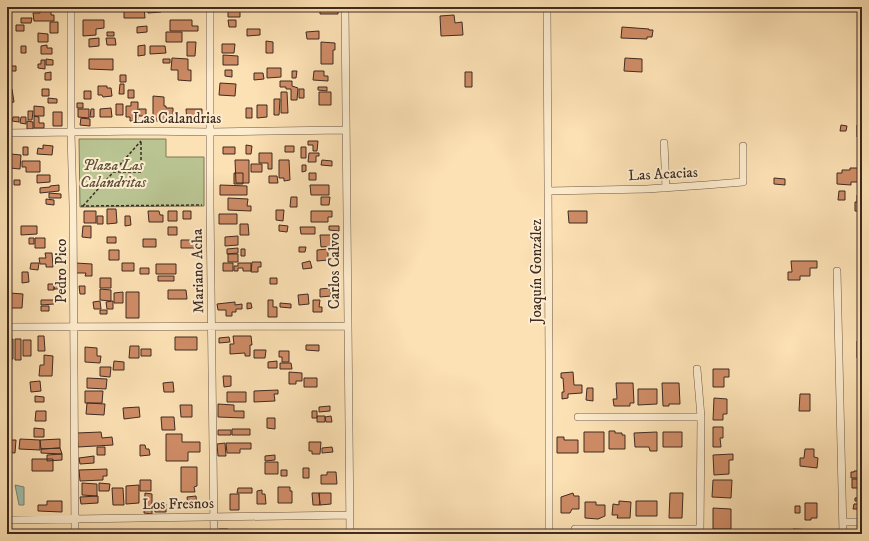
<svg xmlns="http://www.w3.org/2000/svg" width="869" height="541" font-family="'IM FELL DW Pica',serif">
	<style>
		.green { fill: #b9c492; stroke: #7c785a }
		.water { fill: #9fbeab; stroke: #798374 }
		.building { fill: #cf8c66; stroke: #3f2b21 }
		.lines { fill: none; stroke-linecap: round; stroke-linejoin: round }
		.minor-casing { stroke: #6e5846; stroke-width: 8 }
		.path { stroke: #3f2b21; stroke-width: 1.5; stroke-dasharray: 3 2; stroke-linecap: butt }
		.minor { stroke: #fdecce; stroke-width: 7 }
		.labels { text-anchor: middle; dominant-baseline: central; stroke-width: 4; stroke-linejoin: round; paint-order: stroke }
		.street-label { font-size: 15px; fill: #3f2b21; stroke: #fdecce }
		.park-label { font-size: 15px; font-style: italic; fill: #5e513d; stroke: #fdecce }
	</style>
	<rect width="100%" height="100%" fill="#fce1b4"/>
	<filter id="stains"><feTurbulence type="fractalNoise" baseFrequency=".005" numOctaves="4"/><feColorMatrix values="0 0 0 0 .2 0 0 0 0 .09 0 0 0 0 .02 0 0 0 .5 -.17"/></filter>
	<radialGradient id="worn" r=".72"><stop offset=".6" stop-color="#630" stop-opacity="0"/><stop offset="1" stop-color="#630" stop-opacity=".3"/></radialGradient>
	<path class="green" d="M79,139H166V157H204V206L80,207Z"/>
	<path class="water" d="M15,485L24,487V505H19Z"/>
	<path class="building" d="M124,7H144L145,18H124Z
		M147,7H161V12L148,13Z
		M228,7H240V17H228Z
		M320,7H338V14H320Z
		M40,11H51V15H54V21H34L33,13H40Z
		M454,15L455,23L462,22L463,35L441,36L440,16Z
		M21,18H32L31,23H21Z
		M83,20H104V28L96,29V35L83,36Z
		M170,20H192V26H198V31H170Z
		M228,20H236V27H229Z
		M50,22H58V33H50Z
		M16,25H24V31H16Z
		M147,26V32L137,33V27Z
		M622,27L649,29V30H653L652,37H647V39L621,38Z
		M247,29H260V35L247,36Z
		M319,31V39H307L306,32Z
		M107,32H114V36H107Z
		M166,32H182V42H166Z
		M38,33L48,34V42H38Z
		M99,38V46L89,47V39Z
		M106,38H115L116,45H107Z
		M266,41L273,42V53H266Z
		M187,42H196L195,56H187Z
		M321,42L335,43V50H333V64H321Z
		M222,44H235L234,53H222Z
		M47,45V48H52V54H41V46Z
		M145,45V55L138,56V46Z
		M21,46H26V53H21Z
		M150,46H165L166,53L150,54Z
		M223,55L238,56V65H223Z
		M172,58L188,59V70H191V81L178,80V70H171Z
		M625,58L642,59V72L624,71Z
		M46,59L53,60V65H46Z
		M89,59H113V70L89,69Z
		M163,59H170V63H163Z
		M41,60H45V69L38,68V64H41Z
		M7,66H16V71H7Z
		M267,68H281V77L267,78Z
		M225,70H232V77L225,76Z
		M292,71H297L296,78H292Z
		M314,71H324V76H328V81L313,80Z
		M51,72V80H45V73Z
		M465,72H472V87H465Z
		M254,73H263L264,79L254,80Z
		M120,75H126V82H120Z
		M280,81H292V86L298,88L297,100H291V89H286V87H280Z
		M220,83L236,84L235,96L219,95Z
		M120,84H124V94H119Z
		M98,86H107V88H111L112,96L103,97L102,95H98Z
		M318,87H327V91L318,90Z
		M12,89L14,102L8,103L7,90Z
		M42,89H49V96H42Z
		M299,89H304V98H299Z
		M128,90H134V98H128Z
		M84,91H91V99H84Z
		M281,92H287L288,113H281Z
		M319,92H331V105H319Z
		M153,96L164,97V106H166V108H173V121H156V117H153Z
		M48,98L57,99V103H48Z
		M274,99H280L279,115H274Z
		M131,102H138V121H130V117H126V106H131Z
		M77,103H83V108H77Z
		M116,104H123V115H116Z
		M257,105H267V117L257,118Z
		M34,106L44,107V116H34Z
		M111,108L112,117H100V109Z
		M246,108H252V118H246Z
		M78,109H89V118L78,117Z
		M91,109H94V117H90Z
		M139,109H146V116H139Z
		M186,109H202V115H199V122H187Z
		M28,111H33L32,120H28Z
		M53,112H62V126H53Z
		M34,116L39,117V123H44V128H34Z
		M13,117H19V122L12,121Z
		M21,117H26V124L20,123Z
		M81,118L90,119V126L80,125Z
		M27,121L33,122V129H27Z
		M841,125L847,126L846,131H840Z
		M857,125H862V137H857Z
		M308,141H318L317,151H313V145H308Z
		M43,145L53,146L52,155L37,154L38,148L43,149Z
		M246,145L252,146L251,154H246Z
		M285,146H294V152H285Z
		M23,147H28V155H23Z
		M223,147H235V154H223Z
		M301,147H306V158H301Z
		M259,153H272V169H268V163H259Z
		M309,153H319V156H316V162H308Z
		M11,154L21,155L20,169L10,168Z
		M235,160H249V183H236Z
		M279,160H289L290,180L284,181V178H279Z
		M322,160L332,161V166L321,165Z
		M22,161H40V172H26V167H22Z
		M251,164H262V172H251Z
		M302,165H306V171L302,172Z
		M850,168H862V182H851V185L837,184V173H842V170H850Z
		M234,173H243V184H234Z
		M309,173H316V180H309Z
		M37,175H50V182L37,183Z
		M269,176H277L278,183H269Z
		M774,178L785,179V185L774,184Z
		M14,180H20V185H14Z
		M59,185V191L40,193V188L50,187V186Z
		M220,185L247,186V195H220Z
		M310,185H329V195H311Z
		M839,191H845V200H838Z
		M49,193L61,194V198H49Z
		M857,195H862V213H858V211H855V202H857Z
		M291,197H297V207H290Z
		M321,197H330L329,205H321Z
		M228,198L248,199L247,206H251V211L228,210Z
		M46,199L54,200V205L46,204Z
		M107,209H116L117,223L107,224Z
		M276,210H284L283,221L276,220Z
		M84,211H96V223H84Z
		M148,211H159L160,215H163V222H149Z
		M168,211H177V221H168Z
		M183,211H191V219H183Z
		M311,211H332V217H328V222H311Z
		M568,211H587V223H569Z
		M219,214H237V224H219Z
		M97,216H103V224H97Z
		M125,216H130L131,225L125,226Z
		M240,224H248L249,235H240Z
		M279,225L288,226L287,232L279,231Z
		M21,226H37V234L21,235Z
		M83,226H91V238L82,237Z
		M329,226H339V231L329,230Z
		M168,227H177V235H168Z
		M300,227H315V234H301Z
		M320,235H334L335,246L321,247Z
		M238,236V245L225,246V237Z
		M107,237H116V243H107Z
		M29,238H34V244H29Z
		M35,238H45V248H35Z
		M143,239H156V247H143Z
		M181,240H196V248H181Z
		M299,247H306L305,252H299Z
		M238,248V253L227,254V249Z
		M241,249H245V256H241Z
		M328,249V260L317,261V250Z
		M109,250H119V260H109Z
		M45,253H52L53,267H46V264H40L39,258H46Z
		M228,254H238V262H228Z
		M310,261L312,268L303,269L302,263Z
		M791,261H817V268H810V276H800V280H788V272H792Z
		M252,262H261V267H258V272H251Z
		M31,263H39L38,270L30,269Z
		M76,263L92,264V276H85L86,273H76Z
		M122,263H134V271H122Z
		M223,263H233V271H223Z
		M238,263H251V271H243V268H238V271H234V266H238Z
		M156,264H176V274H156Z
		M140,268H149V274H140Z
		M22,272H28L29,282L22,283Z
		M158,276H174V281H158Z
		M100,278H111V288H100Z
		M270,278H277V284H270Z
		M55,281H60V289H54Z
		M48,284H54V290H48Z
		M79,286H85V294H80Z
		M330,288L331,296L320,297V289Z
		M100,289L111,290V301L100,300Z
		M168,290H186L187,299H168Z
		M123,292V303H114V293Z
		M126,292H139V318H126Z
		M10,293L23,294L22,308H9Z
		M308,294L309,304L299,305L298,295Z
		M41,300H54V304L41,305Z
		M268,300H273V307H277V317H268Z
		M313,300H320L319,307H322V312H313Z
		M100,301L101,309H94L93,302Z
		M113,301V309H107L106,302Z
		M235,302V305L242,304V309H236V312H232V316H226V310H218L217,304Z
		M247,303H251L252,308L247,309Z
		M280,303L291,304V308L280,307Z
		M41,306H49V311H41Z
		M100,310H107V314H100Z
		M38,336H44L45,351H38Z
		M233,336H251L252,345H250V356H245V353L230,354V344H234Z
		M175,337H197V350H175Z
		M229,337L230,342L219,343V338Z
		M7,339H13V359H7Z
		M15,339H21V360H15Z
		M23,340H31V356H23Z
		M857,341H862V358H857Z
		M306,345H319V351L306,350Z
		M130,346H139V358H129Z
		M85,347L97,348V356H101L100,363L85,362Z
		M141,349H151V356H141Z
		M254,350H266L265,358H254Z
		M279,351H289V362H282V357H279Z
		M44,355L53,356L52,376H39L40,365H44Z
		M114,361L124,362V370H113Z
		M277,361V368H268V362Z
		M280,363H291L292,369H280Z
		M100,367H111L110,377L100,376Z
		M713,369H729V377H724V387H713Z
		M289,372L302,373V381H296V384H289Z
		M573,372L574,385H582V393L568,394V398L562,399V392H564L563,378H561V373Z
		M223,376H231V386L224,387Z
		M87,378L107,379L106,389L87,388Z
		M304,378H317V387H304Z
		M7,380H11V387H7Z
		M40,381L41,391L31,392L30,382Z
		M173,382L174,392H164L163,383Z
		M616,383H633L634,403H630V406H614L613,399H617Z
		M662,383H679L680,404H669V406H663Z
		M587,388H593V401L586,400Z
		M638,389H657V404L638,405Z
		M278,390V394H274L275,401L254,402V391Z
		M85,391H103L102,403H85Z
		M227,392H246V402H227Z
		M800,394H810V411H799Z
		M35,396L44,397V402H35Z
		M714,398L727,399V414H723V420H713Z
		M87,403L105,404L104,415L86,414Z
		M218,404L234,405V411H244V418L218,417Z
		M180,405H192V417H181Z
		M330,406V411L319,412V407Z
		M139,407L140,417L124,419L123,408Z
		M36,411H46V421H35Z
		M312,411H317V418H312Z
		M317,416H325V422H317Z
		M331,416L332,422H326L325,417Z
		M161,417H174L175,430H162Z
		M267,418H275V429L267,428Z
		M713,427H723V438H720L721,447H713Z
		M34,428L44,429V437H34Z
		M232,429H250V435H232Z
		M218,430H231V435H218Z
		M609,431H615V433H622V435H625V449H609Z
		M101,432L102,438L112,437L113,445L78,447L77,433Z
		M584,432H604V452H584Z
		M657,432V451H650L649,447H635L634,433Z
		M663,432H682V447H663Z
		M166,434H182V442H200V452H188V461H166Z
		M557,437H564V440H578V453H557Z
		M20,439L40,440V450L19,449Z
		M60,439V448L41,449L40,440Z
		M7,440H16L15,453L7,452Z
		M309,442H321L320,454H312V451H309Z
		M225,443L226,456H218L217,444Z
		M226,443H251V449H240V453H227Z
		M140,445H145L146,449H149L150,455L140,456Z
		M97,447H105V455H97Z
		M332,447L333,452L322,453V448Z
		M60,448L62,454L41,453V449Z
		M805,449H814V457L818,458L817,468L800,466V458H804Z
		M62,454V460L47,461V455Z
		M733,454V460H729V474L714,475L713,455Z
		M275,455V460L265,461V456Z
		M94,456V463L80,464L79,458Z
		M32,459H53V471H32Z
		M265,462H278V474H265Z
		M181,467H197V486L194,487L195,492H181Z
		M303,468H309V478H303Z
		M107,469V476H103V480L80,481L79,470Z
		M281,470H287V476H281Z
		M854,471H862V478H851V472H854Z
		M327,472H336L337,484H321V475H327Z
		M852,479H859L858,488H852Z
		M140,480H151V491H140Z
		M713,480H732L731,498L712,497Z
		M82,483L97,484V496L82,495Z
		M99,483L110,484L109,491H99Z
		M139,485V503L126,504V486Z
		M278,487H290V491H292V503H278Z
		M112,488H123L124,505H113Z
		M238,488H252V493H237Z
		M262,490V494H265L266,504H257V491Z
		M145,493L152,494V514L144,513Z
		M312,493H319L320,505H313Z
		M319,493H331V504L320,505Z
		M573,493L574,496H579V509H572L570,513H561V497Z
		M670,493H683L682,518H669Z
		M230,494H239V510H230Z
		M98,496V503L81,504L80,497Z
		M196,496L197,506H188L187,497Z
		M855,498H862V503H859V501H855Z
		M47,501H62V512L38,511V505H47Z
		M172,501H180V506H172Z
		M619,501L631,502L630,518H617L618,515H612L613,504L619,505Z
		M636,501H657V516H636Z
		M585,502H596V505H605V516L598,519L585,518Z
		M805,503H817V518H811V520H805Z
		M155,504H166V512H155Z
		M854,504H862V509H853Z
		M795,506H800V513H795Z
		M713,508L731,509V529H713Z
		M219,529H228V534H219Z
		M793,529L815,530V534H793Z
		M293,530H299V534H293Z"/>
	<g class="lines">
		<defs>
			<path id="minor" d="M71,7V133L73,206L75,534
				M210,7V205L214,534
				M345,7L350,534
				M547,7L549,360V534
				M7,133L141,131L210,132L346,130
				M664,143L666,188
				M548,191L647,189L706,185L743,182V146
				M837,271L843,534
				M7,327L348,326
				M697,369L701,417L700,534
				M578,417H701
				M7,520L350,515
				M843,522H862
				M575,529H700"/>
		</defs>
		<use href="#minor" class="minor-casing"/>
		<path class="path" d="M113,172H141V141
			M81,206L202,205
			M83,206L141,141"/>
		<use href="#minor" class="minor"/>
	</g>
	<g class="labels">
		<g class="street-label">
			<text x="177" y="118">Las Calandrias</text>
			<text transform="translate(663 174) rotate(-3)">Las Acacias</text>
			<text transform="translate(61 271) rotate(-90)">Pedro Pico</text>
			<text transform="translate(198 271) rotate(-91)">Mariano Acha</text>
			<text transform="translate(334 271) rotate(-90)">Carlos Calvo</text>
			<text transform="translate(536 271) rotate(-90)">Joaquín González</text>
			<text transform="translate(178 504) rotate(-1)">Los Fresnos</text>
		</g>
		<g class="park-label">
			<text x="113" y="165">Plaza Las<tspan x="113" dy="17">Calandritas</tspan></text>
		</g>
	</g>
	<rect width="869" height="541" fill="none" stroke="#fce1b4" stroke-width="24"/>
	<rect x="8" y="8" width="853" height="525" fill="none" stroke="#3f2b21" stroke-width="2"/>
	<rect x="12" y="12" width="845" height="517" fill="none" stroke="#3f2b21"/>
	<rect width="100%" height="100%" filter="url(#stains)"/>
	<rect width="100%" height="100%" fill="url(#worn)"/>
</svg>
